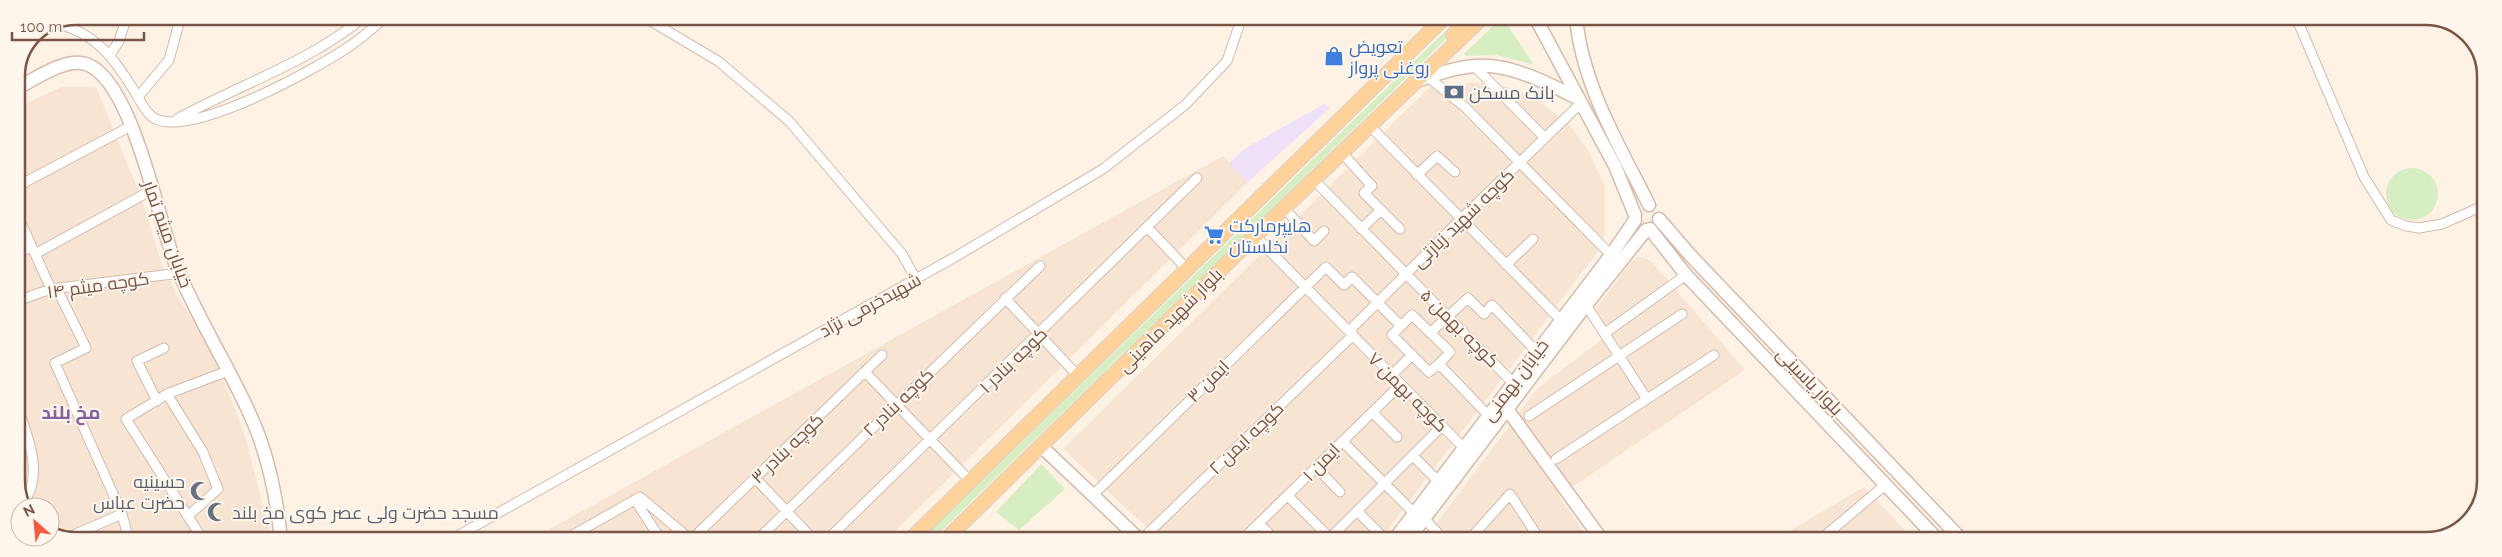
<svg xmlns="http://www.w3.org/2000/svg" width="2502" height="557" font-family="Raleway,Cairo,sans-serif">
	<style>
		.residential { fill: #f7e4d3 }
		.education { fill: #f0e1fb }
		.green { fill: #d7eec2 }
		.lines { fill: none; stroke-linecap: round; stroke-linejoin: round }
		.street-casing { stroke: #d4bbac; stroke-width: 11 }
		.secondary-casing { stroke: #d7baa9; stroke-width: 15 }
		.primary-casing { stroke: #dacfcb; stroke-width: 16 }
		.street { stroke: #fff; stroke-width: 9 }
		.secondary { stroke: #fff; stroke-width: 12 }
		.primary { stroke: #ffd29b; stroke-width: 14 }
		.labels { text-anchor: middle; dominant-baseline: central; stroke-width: 4; stroke-linejoin: round; paint-order: stroke }
		.shop-label { font-size: 18px; fill: #366cbe; stroke: #fff7ed; text-anchor: start }
		.service-label { font-size: 18px; fill: #4e5e75; stroke: #fff7ed; text-anchor: start }
		.street-label { font-size: 18px; fill: #7a5547; stroke: #fff7ed }
		.worship-label { font-size: 18px; fill: #5b616d; stroke: #fff7ed; text-anchor: end }
		.neighbourhood-label { font-size: 19px; font-weight: bold; fill: #85629e; stroke: #fff7ed }
		.rim { fill: none; stroke: #7a5547; stroke-width: 2.5 }
	</style>
	<rect width="100%" height="100%" fill="#fef2e5"/>
	<path class="residential" d="M1476,82L1507,87L1532,96L1568,123L1588,150L1605,186V234L1596,254L1380,540H1160L1063,449L1429,88Z
		M62,87H96L142,200L161,262L178,297L211,350L238,417L246,440L272,540H64L50,531V507H25L17,489L16,108Z
		M1223,156L1248,182L886,540H530Z
		M1639,257L1646,258L1653,263L1745,370L1559,496L1589,540H1424L1537,389L1610,333L1596,309L1631,262Z
		M1864,487L1915,541L1774,540Z"/>
	<path class="education" d="M1324,104L1330,108L1248,182L1229,163L1246,148Z"/>
	<path class="green" d="M1460,17H1463L1449,32L1444,41L932,540H921Z
		M1502,17L1533,63L1531,64L1496,55L1466,56L1464,54Z
		M2386 194a26 26 0 1 1 52 0a26 26 0 1 1-52 0Z
		M1041,464L1065,489L1019,530L996,512Z"/>
	<g class="lines">
		<defs>
			<path id="street" d="M644,17L718,61L789,121L902,254L916,279
				M2296,17L2364,177L2391,220L2406,226L2419,228L2442,224L2485,205
				M58,24C95,33 114,58 133,89C138,97 143,108 150,115C180,146 324,65 354,43C366,35 376,25 387,16
				M70,28L73,17
				M110,55L119,41L127,16
				M1475,67L1545,138
				M1428,77L1466,108L1611,255
				M138,97L169,60L181,16
				M177,119C240,84 309,63 365,16
				M1370,126L1561,320
				M1342,153L1372,186L1364,193L1381,210
				M1417,175L1437,156L1455,172
				M1314,180L1513,383
				M16,187L131,126
				M1284,208L1314,241L1324,231
				M16,212L51,289
				M1148,228L1187,269
				M1361,229L1381,210L1400,229
				M1255,236L1464,448
				M16,254L31,247
				M35,254L152,190
				M1506,265L1533,239
				M57,289L86,348L55,363L122,514L129,540
				M1005,298L1078,376
				M17,301L51,289L180,273
				M1586,305L1647,399
				M1401,326L1392,335L1429,372L1439,364
				M1430,333L1468,298L1484,314L1492,305L1537,352
				M1605,333L1686,275
				M1352,336V328L1461,219L1580,104
				M866,373L971,482
				M1392,375L1412,355
				M167,394L203,452L218,489L188,516
				M157,401L137,361L164,348
				M17,405C27,435 45,475 23,503
				M1372,412L1397,437
				M1529,416L1682,314
				M1342,441L1414,513
				M1413,456L1438,481
				M1556,459L1714,355
				M1316,467L1340,492
				M756,479L814,540
				M1092,496L1326,267L1344,285L1352,277L1401,326L1412,315L1450,352L1439,364L1488,415
				M1288,496L1332,540
				M635,500L661,540
				M1357,511L1386,540
				M1424,518L1444,540
				M1259,524L1276,540
				M64,539L122,514
				M203,540L126,419L167,394L228,371
				M450,540L955,257L1103,169L1185,105L1227,61L1242,17
				M564,540L640,497L691,540
				M691,540L882,355
				M757,540L1040,266
				M827,540L1197,178
				M1141,540L1352,336
				M1242,540L1401,384
				M1328,540L1442,426
				M1469,540L1510,494L1540,540
				M1582,540L1596,533
				M1820,540L1885,485
				M1916,541L1928,529"/>
			<path id="secondary" d="M1535,17L1615,166L1635,215
				M1576,17C1582,85 1619,145 1649,205
				M1417,81C1439,73 1465,64 1489,66C1519,68 1551,85 1577,98
				M16,89C33,80 66,57 86,64C132,79 158,219 175,263C196,317 229,366 252,419C268,455 277,500 281,540
				M1659,219L1690,255L1963,541
				M1650,229L1686,275L1939,541
				M1507,409L1602,540
				M1042,447L1140,540
				M1394,540L1611,255L1635,220
				M1408,540L1586,305L1646,230"/>
			<path id="primary" d="M1453,35L1469,17
				M910,540L1445,17
				M945,540L1255,236L1483,17"/>
		</defs>
		<use href="#street" class="street-casing"/>
		<use href="#secondary" class="secondary-casing"/>
		<use href="#primary" class="primary-casing"/>
		<use href="#street" class="street"/>
		<use href="#secondary" class="secondary"/>
		<use href="#primary" class="primary"/>
	</g>
	<defs>
		<symbol id="shop-bare" viewBox="-9 -9 18 18"><path d="M-5-2.5h2.3a2.7 3.5 0 0 1 5.4 0H5L5.5 6h-11ZM-1.5-2.5h3a1.5 2.3 0 0 0-3 0Z" fill="#3f7fe0" stroke="#fff7ed" stroke-width="2.5" paint-order="stroke"/></symbol>
		<symbol id="bank-bare" viewBox="-9 -9 18 18"><path d="M-6-4H6V4H-6ZM0-2.3a2.3 2.3 0 1 0 0 4.6a2.3 2.3 0 1 0 0-4.6Z" fill="#5c6f8a" stroke="#fff7ed" stroke-width="2.5" paint-order="stroke"/></symbol>
		<symbol id="supermarket-bare" viewBox="-9 -9 18 18"><path d="M-6-5.5h2.5l.6 2H6L4.5 2H-2.5L-4.4-4H-6ZM-1.5 3.2a1.3 1.3 0 1 0 .1 0ZM3 3.2a1.3 1.3 0 1 0 .1 0Z" fill="#3f7fe0" stroke="#fff7ed" stroke-width="2.5" paint-order="stroke"/></symbol>
		<symbol id="mosque-bare" viewBox="-9 -9 18 18"><path d="M3.5-4.9A6 6 0 1 0 3.5 4.9A5 5 0 1 1 3.5-4.9Z" fill="#6b7280" stroke="#fff7ed" stroke-width="2.5" paint-order="stroke"/></symbol>
	</defs>
	<g fill-rule="evenodd">
		<use href="#shop-bare" x="1320" y="42" width="28" height="28"/>
		<use href="#bank-bare" x="1440" y="78" width="28" height="28"/>
		<use href="#supermarket-bare" x="1200" y="221" width="28" height="28"/>
		<use href="#mosque-bare" x="186" y="477" width="28" height="28"/>
		<use href="#mosque-bare" x="203" y="498" width="28" height="28"/>
	</g>
	<g class="labels">
		<g class="shop-label">
			<text x="1349" y="46">تعویض<tspan x="1349" dy="21">روغنی پرواز</tspan></text>
			<text x="1229" y="225">هایپرمارکت<tspan x="1229" dy="21">نخلستان</tspan></text>
		</g>
		<g class="service-label">
			<text x="1469" y="92">بانک مسکن</text>
		</g>
		<g class="street-label">
			<text transform="translate(1463 218) rotate(-44)">کوچه شهید زیارتی</text>
			<text transform="translate(168 234) rotate(70)">خیابان میثم تمار</text>
			<text transform="translate(98 285) rotate(-8)">کوچه میثم ۱۴</text>
			<text transform="translate(870 305) rotate(-29)">شهیدخرمی نژاد</text>
			<text transform="translate(1170 320) rotate(-45)">بلوار شهید ماهینی</text>
			<text transform="translate(1460 328) rotate(45)">کوچه بهمن ۵</text>
			<text transform="translate(1013 360) rotate(-44)">کوچه بنادر ۱</text>
			<text transform="translate(1515 380) rotate(-53)">خیابان بهمنی</text>
			<text transform="translate(1208 381) rotate(-45)">ایمن ۳</text>
			<text transform="translate(1810 381) rotate(46)">بلوار یاسینی</text>
			<text transform="translate(1408 392) rotate(45)">کوچه بهمن ۷</text>
			<text transform="translate(898 402) rotate(-44)">کوچه بنادر ۲</text>
			<text transform="translate(1246 438) rotate(-44)">کوچه ایمن ۲</text>
			<text transform="translate(787 448) rotate(-44)">کوچه بنادر ۳</text>
			<text transform="translate(1321 462) rotate(-46)">ایمن ۱</text>
		</g>
		<g class="worship-label">
			<text x="185" y="481">حسینیه<tspan x="185" dy="21">حضرت عباس</tspan></text>
			<text x="232" y="512" text-anchor="start">مسجد حضرت ولی عصر کوی مخ بلند</text>
		</g>
		<g class="neighbourhood-label">
			<text x="71" y="412">مخ بلند</text>
		</g>
	</g>
	<path d="M0 0H2502V557H0ZM76 25H2426A51 51 0 0 1 2477 76V481A51 51 0 0 1 2426 532H76A51 51 0 0 1 25 481V76A51 51 0 0 1 76 25Z" fill="#fff7ed" fill-rule="evenodd"/>
	<path class="rim" d="M76 25H2426A51 51 0 0 1 2477 76V481A51 51 0 0 1 2426 532H76A51 51 0 0 1 25 481V76A51 51 0 0 1 76 25Z"/>
	<g transform="translate(35 522) rotate(333)"><circle r="24" fill="#fff7ed" stroke="#cab6ab"/>
	<path d="M0-4L9 19L0 12L-9 19Z" fill="#f35a3f"/>
	<text y="-8" font-size="14" font-weight="bold" text-anchor="middle" fill="#7a5547">N</text>
	</g>
	<path d="M12 32v8h132v-8" fill="none" stroke="#7a5547" stroke-width="2.5"/>
	<text x="20" y="32" font-size="15" fill="#7a5547" stroke="#fff7ed" stroke-width="4" paint-order="stroke">100 m</text>
</svg>
